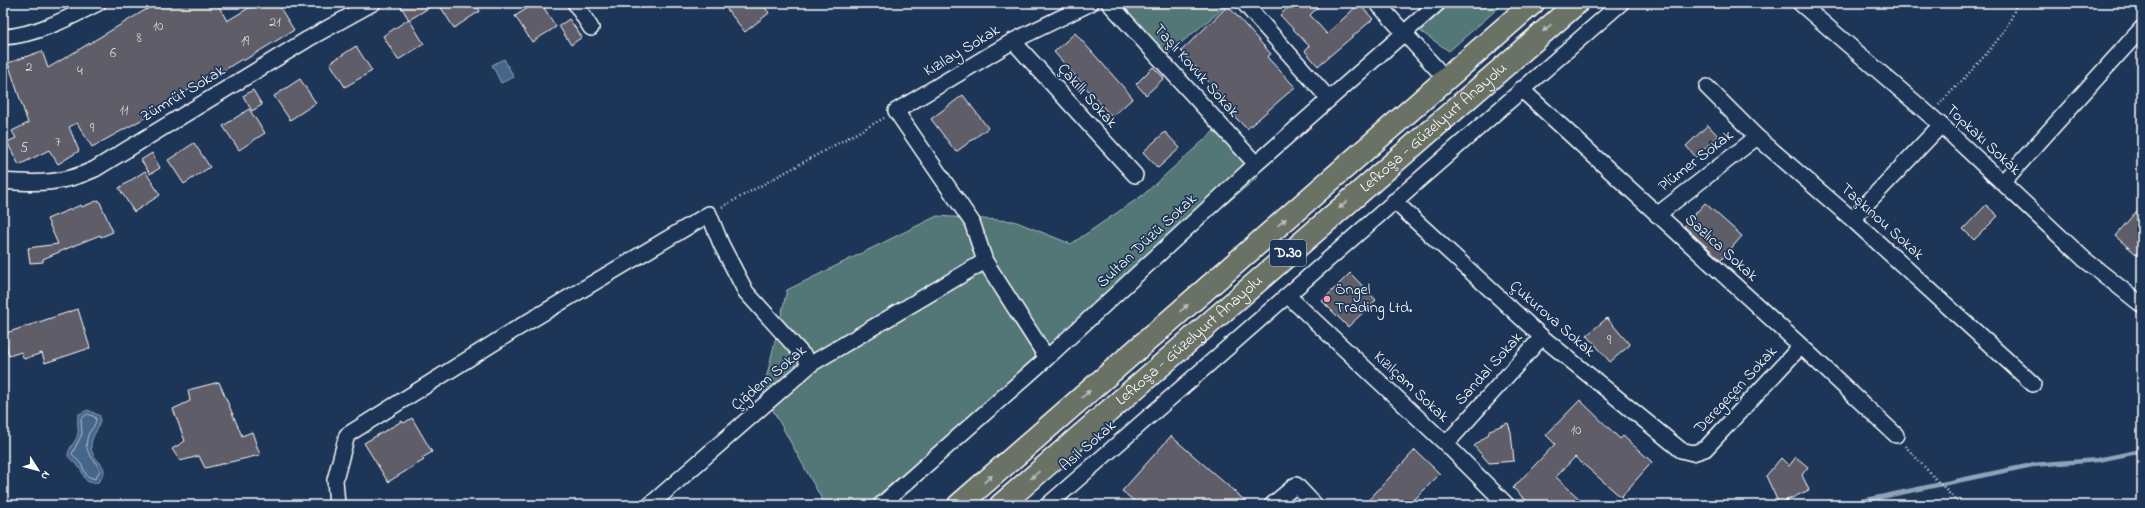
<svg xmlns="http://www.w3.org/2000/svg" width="2145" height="508" font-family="'Indie Flower',sans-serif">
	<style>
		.green { fill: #537676; stroke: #a9baba }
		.water { fill: #44658a; stroke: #8fa3b9 }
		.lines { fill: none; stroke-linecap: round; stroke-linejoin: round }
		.shore { stroke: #b4c1d0; stroke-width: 1 }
		.stream { stroke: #8fa3b9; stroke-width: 4.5 }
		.building { fill: #5e5d68; stroke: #fff }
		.street-casing { stroke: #fff; stroke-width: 18 }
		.highway-casing { stroke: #fff; stroke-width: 25 }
		.path { stroke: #fff; stroke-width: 2.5; stroke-dasharray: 1 3; stroke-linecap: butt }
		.street { stroke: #1d3557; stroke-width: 15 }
		.highway { stroke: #6b7165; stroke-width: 22 }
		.oneway { fill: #bcbfba }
		.poi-dot { fill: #ff9aa2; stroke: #1d3557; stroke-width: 1.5 }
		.labels { text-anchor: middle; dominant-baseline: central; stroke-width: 3.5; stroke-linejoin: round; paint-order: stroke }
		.number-label { font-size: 14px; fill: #d7d6d9 }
		.shield { fill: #1d3557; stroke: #bbc2cd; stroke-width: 1 }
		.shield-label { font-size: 15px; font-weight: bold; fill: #fff }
		.street-label { font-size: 16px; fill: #fff; stroke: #1d3557 }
		.poi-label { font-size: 16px; fill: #fff; stroke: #1d3557; text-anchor: start }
	</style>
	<rect width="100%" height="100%" fill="#1d3557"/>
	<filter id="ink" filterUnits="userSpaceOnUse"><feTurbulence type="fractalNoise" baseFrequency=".025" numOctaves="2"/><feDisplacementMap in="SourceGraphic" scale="8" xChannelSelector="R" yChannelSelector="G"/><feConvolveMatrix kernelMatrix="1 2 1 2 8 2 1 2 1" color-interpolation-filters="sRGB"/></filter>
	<g filter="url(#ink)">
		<path class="green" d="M1109,3H1230L1160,60Z
			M1451,3H1504L1449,51L1420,31Z
			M1214,131L1258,177L866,505H825L763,392L787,290L937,216L1014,221L1071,244L1143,195Z"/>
		<path class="water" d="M504,59L514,77L501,83L492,65Z
			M88,410L100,416C101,429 90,435 91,448C93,463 115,466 97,483C80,483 87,475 77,465C74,462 71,460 68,456C68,447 77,442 78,433C79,426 76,421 79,414Z"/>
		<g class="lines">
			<path class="shore" d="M88,414L95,417L96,420C95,426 92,428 89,433C81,452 94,457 100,470L95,479L87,476L81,464L72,454L82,434L81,419Z"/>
			<path class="stream" d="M1787,503L1834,505
				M1843,505L2032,465L2098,460L2142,451"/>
		</g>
		<path class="building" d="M157,3H217L227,21L257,3H277L294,30L243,61L242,59L213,77L212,75L143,119L92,147L77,123L69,127L79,151L58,164L49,150L19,165L7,142L16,138L12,131L28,123L8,63L42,51L48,68Z
			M399,3H437L409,20Z
			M438,3H475L480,11L454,28Z
			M536,3H541L556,27L532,42L515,16Z
			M722,3H762L769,13L745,32Z
			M1293,3H1322L1310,15L1327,34L1359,4L1373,19L1318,66L1305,51L1309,46L1280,15Z
			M1228,6L1271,54L1267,57L1295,87L1247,129L1233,115L1236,112L1181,51Z
			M409,19L424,44L398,60L383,36Z
			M569,19L582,37L571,45L559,26Z
			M1075,33L1133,98L1112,117L1054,52Z
			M356,46L372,71L345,87L330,63Z
			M1153,67L1164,78L1146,95L1136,84Z
			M300,79L316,103L290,120L274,96Z
			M253,90L262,105L252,111L243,96Z
			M963,95L988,128L956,152L931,119Z
			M249,109L265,133L239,150L223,126Z
			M1708,125L1718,136L1696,157L1686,146Z
			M1165,132L1180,148L1158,168L1143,152Z
			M194,143L210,167L184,184L168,160Z
			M152,153L160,168L150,174L141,160Z
			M145,171L160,195L134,212L119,188Z
			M99,200L113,232L101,237L100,235L73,246L43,259V262L30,263L28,248L58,244L47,219L81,205L82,207Z
			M1705,203L1742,236L1721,260L1684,226Z
			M1986,205L1998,216L1974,240L1963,229Z
			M2142,205V259L2115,236Z
			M1350,273L1376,300L1348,327L1322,301Z
			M78,309L90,348L45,363L42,353L24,359L21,352L9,356L3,334Z
			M1607,318L1630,345L1610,362L1587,335Z
			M219,382L242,436L252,432L260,455L205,468L199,456L180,461L172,449L185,441L173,409L190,401L188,390Z
			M1580,400L1620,439L1623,436L1652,462L1621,497L1575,457L1556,477L1586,505H1531L1513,488L1555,444L1546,435Z
			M412,418L432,452L422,458L424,460L388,482L364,443L402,421L404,423Z
			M1508,423L1511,432L1514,461L1489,463L1474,446L1488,435L1490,430Z
			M1171,436L1250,505H1139L1122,491Z
			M1415,450L1440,474L1409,505H1364Z
			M1796,457L1808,467L1802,475L1809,490L1779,504L1766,476L1781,458L1789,466Z"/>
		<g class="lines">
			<defs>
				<path id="street" d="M575,3L591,28
					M1109,3L1256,164
					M1244,3L1329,99
					M1377,3L1445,78
					M1800,3L1941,125L2084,259L2142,305
					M3,37C34,36 71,17 98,3
					M1013,41L1135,175
					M1707,87L1757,137L1852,219L2033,384
					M1521,89L1801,346L1896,435
					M3,181C38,184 63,184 95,169L308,39L373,3
					M2002,183L2142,28
					M1394,201L1542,337L1681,450L1693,453L1705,449L1801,346
					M1657,215L1757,137
					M1852,219L1941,125
					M1288,296L1446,444L1507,505
					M1047,358L985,261L972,222L896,111L1013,41L1091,3
					M1446,444L1542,337
					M337,505L335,480L347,435L516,329L709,214L721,244L746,292L811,364
					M650,505L811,364L985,261
					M881,505L1047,358L1256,164L1438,3
					M1048,505L1621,3
					M1272,505L1296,485L1315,505"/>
				<g id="highway">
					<path d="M959,505L1533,3"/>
					<path id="s1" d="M1001,505L1577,3"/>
				</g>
			</defs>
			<use href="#street" class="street-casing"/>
			<use href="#highway" class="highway-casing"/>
			<path class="path" d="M1939,105C1960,81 2012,34 2016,3
				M722,207L884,118
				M1905,446L1960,505
				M1078,498L1084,505"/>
			<use href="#street" class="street"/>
			<use href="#highway" class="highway"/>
		</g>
		<defs><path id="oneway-solid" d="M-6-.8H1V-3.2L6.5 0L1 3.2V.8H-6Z"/></defs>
		<g class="oneway">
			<use href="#oneway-solid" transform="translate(1547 28) rotate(139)"/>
			<use href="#oneway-solid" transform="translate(1343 205) rotate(139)"/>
			<use href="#oneway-solid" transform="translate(1282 222) rotate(-41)"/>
			<use href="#oneway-solid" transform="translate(1184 308) rotate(-41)"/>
			<use href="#oneway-solid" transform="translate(1086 394) rotate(-41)"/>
			<use href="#oneway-solid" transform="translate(1035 475) rotate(139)"/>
			<use href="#oneway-solid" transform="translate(988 479) rotate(-41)"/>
		</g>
	</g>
	<circle class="poi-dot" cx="1327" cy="299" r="4"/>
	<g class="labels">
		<g class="number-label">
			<text x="275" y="22">21</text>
			<text x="158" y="26">10</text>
			<text x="139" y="38">8</text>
			<text x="245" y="41">19</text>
			<text x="113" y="53">6</text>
			<text x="29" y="67">2</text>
			<text x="80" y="71">4</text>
			<text x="124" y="110">11</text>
			<text x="92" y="128">9</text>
			<text x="58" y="142">7</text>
			<text x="24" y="148">5</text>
			<text x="1609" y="340">9</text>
			<text x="1576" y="430">10</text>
		</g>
		<rect class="shield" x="1270" y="240" width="36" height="26" rx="3"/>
		<g class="shield-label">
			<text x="1288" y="253">D.30</text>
		</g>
		<g class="street-label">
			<text transform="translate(962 51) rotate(-31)">Kızılay Sokak</text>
			<text transform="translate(1196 71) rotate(48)">Taşlı Kovuk Sokak</text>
			<text transform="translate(183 94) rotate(-31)">Zümrüt Sokak</text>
			<text transform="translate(1087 96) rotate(48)">Çakıllı Sokak</text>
			<text stroke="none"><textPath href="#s1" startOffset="574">Lefkoşa - Güzelyurt Anayolu</textPath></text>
			<text transform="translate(1983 140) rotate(43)">Topkakı Sokak</text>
			<text transform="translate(1696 161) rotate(-38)">Plümer Sokak</text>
			<text transform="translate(1882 222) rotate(42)">Taşkınou Sokak</text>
			<text transform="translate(1147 241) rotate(-43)">Sultan Düzü Sokak</text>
			<text transform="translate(1721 248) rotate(42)">Sazlıca Sokak</text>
			<text transform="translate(1552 319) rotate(41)">Çukurova Sokak</text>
			<text stroke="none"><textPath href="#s1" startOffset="250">Lefkoşa - Güzelyurt Anayolu</textPath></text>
			<text transform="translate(1489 369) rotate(-48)">Sandal Sokak</text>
			<text transform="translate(769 378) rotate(-40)">Çığdem Sokak</text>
			<text transform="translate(1411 387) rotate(43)">Kızılçam Sokak</text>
			<text transform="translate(1736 390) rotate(-47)">Deregeçen Sokak</text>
			<text transform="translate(1088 446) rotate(-41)">Asil Sokak</text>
		</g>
		<g class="poi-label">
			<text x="1335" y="290">Öngel<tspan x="1335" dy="18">Trading Ltd.</tspan></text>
		</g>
	</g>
	<rect width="2145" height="508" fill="none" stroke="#1d3557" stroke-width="16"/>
	<rect x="8" y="8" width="2129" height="492" fill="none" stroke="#fff" stroke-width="1.5" filter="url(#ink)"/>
	<g transform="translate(38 470) rotate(126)" stroke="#1d3557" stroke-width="3" paint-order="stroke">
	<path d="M0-3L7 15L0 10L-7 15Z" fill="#ffffff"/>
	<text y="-6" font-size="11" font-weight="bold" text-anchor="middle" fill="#ffffff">N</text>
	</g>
</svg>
